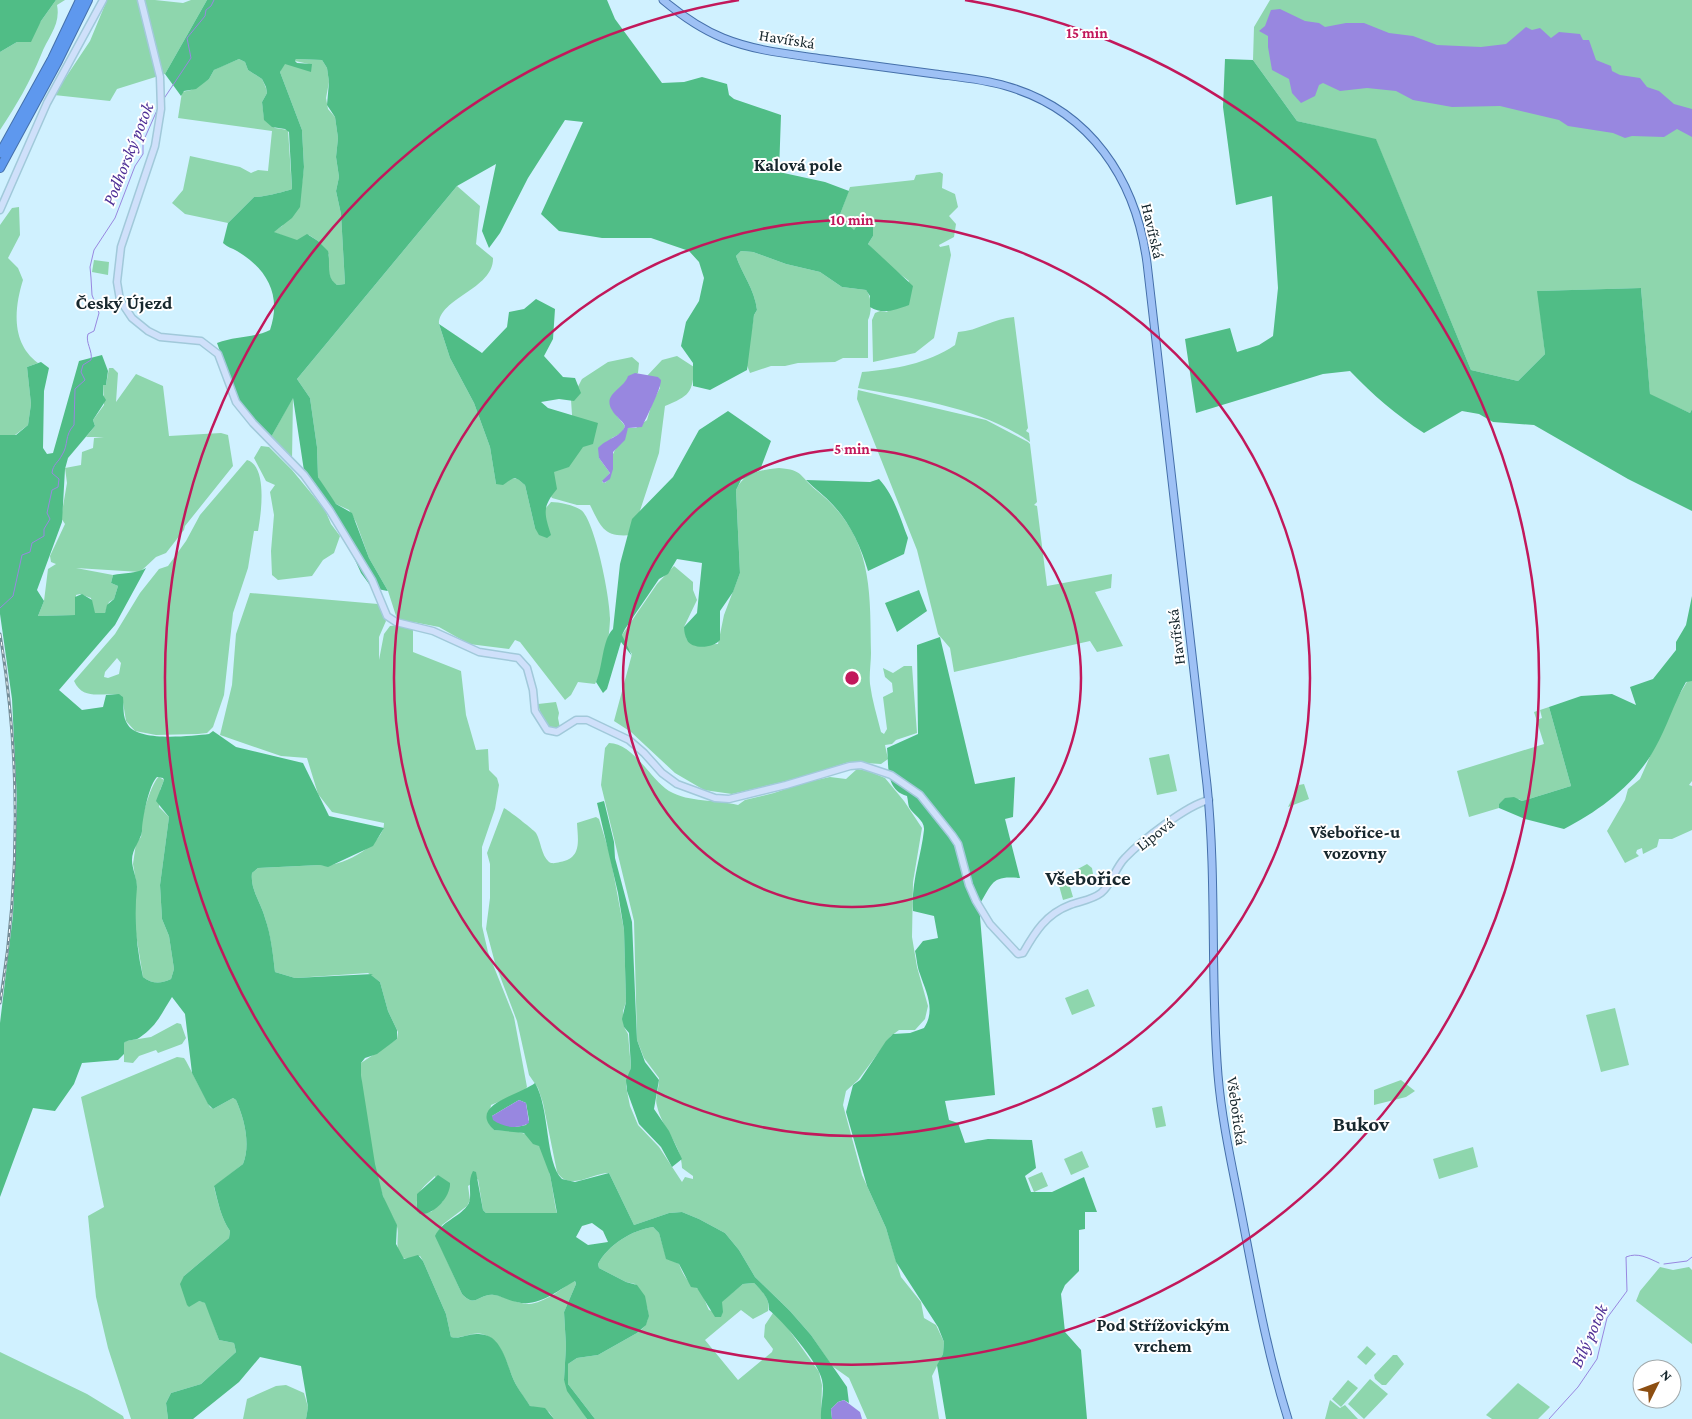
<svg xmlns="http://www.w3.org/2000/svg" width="1692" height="1419" font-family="'Crimson Pro',serif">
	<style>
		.green { fill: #8ed6ad; fill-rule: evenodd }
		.forest { fill: #50bd86; fill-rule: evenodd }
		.water { fill: #9887e0 }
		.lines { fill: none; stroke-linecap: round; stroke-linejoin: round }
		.stream { stroke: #9887e0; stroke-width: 1 }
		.secondary-casing { stroke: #a1c9da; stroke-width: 9 }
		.primary-casing { stroke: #4570aa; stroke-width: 9 }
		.highway-casing { stroke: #4570aa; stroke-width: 10 }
		.secondary { stroke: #cfe0fa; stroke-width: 6 }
		.primary { stroke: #9ec1f5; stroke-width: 7 }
		.highway { stroke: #5e98ee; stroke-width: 8 }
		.rail-casing { stroke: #758d97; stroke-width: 3 }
		.rail { stroke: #fff; stroke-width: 1; stroke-dasharray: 4; stroke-linecap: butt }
		.ring { fill: none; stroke: #c2185b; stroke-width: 2.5 }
		.labels { text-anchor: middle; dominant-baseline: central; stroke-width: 4; stroke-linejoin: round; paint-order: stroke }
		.street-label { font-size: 16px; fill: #17272d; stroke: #fff }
		.water-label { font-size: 18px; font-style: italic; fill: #4e2f96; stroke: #fff }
		.neighbourhood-label { font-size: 18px; font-weight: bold; fill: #17272d; stroke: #fff }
		.quarter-label { font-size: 19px; font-weight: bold; fill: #17272d; stroke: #fff }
		.district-label { font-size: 21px; font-weight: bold; fill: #17272d; stroke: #fff }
		.centre { fill: #c2185b; stroke: #fff; stroke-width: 2.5 }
		.ring-label { font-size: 15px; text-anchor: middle; font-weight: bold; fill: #c2185b; stroke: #fff; stroke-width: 4; stroke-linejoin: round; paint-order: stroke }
	</style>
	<rect width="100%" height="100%" fill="#d0f1ff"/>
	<path class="green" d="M56,0H65L57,5C61,25 48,37 41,55C30,82 16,106 0,130V52L17,42H26Z
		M107,0H155L183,3L191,0H207L165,74L117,89L110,101L54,95L90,41Z
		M1270,0H1692V409L1690,413L1650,395L1641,288L1538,291L1545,354L1518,381L1471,370L1376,140L1297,121L1253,60L1254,27Z
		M239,59L245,62L248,70L262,79L266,88L267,93L262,102L264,118L275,128L288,130L292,189C287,191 260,198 254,197L228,223L185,214L172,203L183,190L190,156L240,167L251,173L258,170L268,171L272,131L178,118L182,92L191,90L209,79L214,70L220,67Z
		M296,59L322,60L327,68L329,82L326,98L328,109L335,117L338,138L336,157L339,177L336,191L341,214L345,284L337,285C328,280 327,265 329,255L318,241L309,235L297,241L273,232L282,226L300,198L304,167L302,130L280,72L283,64H309L295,61Z
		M940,172L943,174L942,188L955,194L958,207L949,216L956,224L954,237L939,245L940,247L949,245L951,255L934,338L915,353L873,362L872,320L875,313L880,311L887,312L909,281L887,264L868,244L873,236L859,220L854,231L839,217L850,187L914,180L916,175Z
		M457,186L480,206L476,244L493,258C494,289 439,298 439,324L450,358L474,403L490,447L496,484L507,482L510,478L518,479L525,485L535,528L545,519V509L551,502C559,502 574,505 581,510C595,520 611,602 610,620C609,640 605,668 595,684L578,682L571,695L565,700L520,642L515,640L509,649L469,644L439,627L413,622L409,623L397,619L388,591L369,558L356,522L349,510L336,504L327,493L318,477L317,447L310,398L297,379Z
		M19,207L20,235L8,258L18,268L23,280C14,309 11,343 38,363L27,367L31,404L28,425L15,435H0V225L12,208Z
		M741,251L753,252L786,264L820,272L842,287L866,290C872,297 872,312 868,320V358H843L835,362L798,363L785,366H771L750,373L746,363L754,315L757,310C755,290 742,274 736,256Z
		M94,260L109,262L108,275L92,272Z
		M1014,317L1028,428L1026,431L1029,433L1030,442C982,408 915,399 858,388L862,372C895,369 927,364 955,345L958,332C978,331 994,318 1014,317Z
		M677,356L694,367C693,393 689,396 665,406L659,453L632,535C604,538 601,527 590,505H577L552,498L542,482L573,429L571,400L582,379L608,362L632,357L639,363L638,373L622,386L617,416L625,426L622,433L612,438L599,458L610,473L602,482L605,483C617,468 608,464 614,452C618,444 624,436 628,428H636L647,420L652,403L660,388L658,377H646L662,360Z
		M109,368H113L118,373L116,402L136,374L163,386L169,436L221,433L228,435L233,466L185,526L184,530L166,553L156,557L140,572L76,568L113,575L111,583L118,586L114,599L109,602L105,613H94L91,598L80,594L76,595V615L38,616L44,601L48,569L56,564L51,562L50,556L65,524L61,518L67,483L65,468L81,465L82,452L93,448L94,438L104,437H86L95,426L93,420L104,405L103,385H106Z
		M858,390L986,420L1028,442L1030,444L1037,502L1034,505L1037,506L1047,586L1112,574L1111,588L1095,592L1123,646L1097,652L1090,641L954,672L950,648L938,634L917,550L857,399Z
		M293,397L292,460L270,439Z
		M261,446L269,447L292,470L325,510L331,524L340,536L334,553L323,560L312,576L278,580L272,575L271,551L274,515L270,492L275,485L266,481L254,458Z
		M247,460C268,466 261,515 258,531H254L248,568L233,613L224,695L213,727L207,733L198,734L156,735L135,731L126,721L122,696C105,690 84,703 74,681L115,634L140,593L159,569L168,566L186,541L200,515ZM117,658L121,663L119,674L108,678L104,677L105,672Z
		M779,468C804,470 799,476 816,490C873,535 870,588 871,653C871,663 869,674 870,684C872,700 877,716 881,732L884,734L887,729L883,697L893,692L892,683L885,677L883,668L893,673L904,666H912L917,733L896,740L892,744L885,745L888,759L881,764L849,762L795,779L732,794L704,790L675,773L631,732L614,721L632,654L624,644L622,635L657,584L674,566L693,582V590L697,600L684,627L687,640L697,645L718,644L724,615L740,573L736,490C744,472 760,470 779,468Z
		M250,593L378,604L386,621L379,637V660L384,634L390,626L398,625L413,629V652L461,671L466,715L476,750L488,749L489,770L497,778L499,785L495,809L482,847V926L488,952L514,1017L527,1087L524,1091L491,1105L488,1122L494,1130C503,1131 513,1130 522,1133C551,1140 551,1190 557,1213H486L483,1210L478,1179L468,1186L470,1200L467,1206L442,1225L438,1241L462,1294C476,1309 479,1293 494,1295C505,1296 517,1304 529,1304C544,1303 562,1289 574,1280L576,1284L564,1312L566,1346L564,1380L587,1419H554L549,1412L530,1406C524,1397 516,1387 512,1376C506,1362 501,1340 485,1335C472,1330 463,1340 451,1337L446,1314L423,1261L420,1256C415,1256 405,1261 402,1257C393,1247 401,1234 396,1224C392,1214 386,1206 383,1196C371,1160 360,1101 361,1063L397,1039L398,1032L388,1011L380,982L368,973L295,978L275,972C273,954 271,936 265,918C261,902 250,890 252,873L258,868L320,865C339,869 385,844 384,823L332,812L318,794L307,758L281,756L220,735L232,685L236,634ZM435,1176L443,1201L431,1212L419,1213C412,1195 423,1187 435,1176Z
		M1688,680L1692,681V781L1689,785L1692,786V830L1672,839H1659L1657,847L1643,854L1642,848L1637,850L1636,853L1639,856L1625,863L1607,831L1625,800L1628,789L1640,779L1672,707Z
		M556,702L559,713L558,718L560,728L556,730C544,726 541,716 538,704Z
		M1549,707L1571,786L1522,801L1519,799L1499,804V808L1469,817L1457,771L1544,744L1534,712L1537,711L1539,719L1542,718L1540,710Z
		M609,743C633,743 651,780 669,791C690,803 715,799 738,805L745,800L774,793L803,783L830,777L846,779L857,769L868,771L885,778L904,801L922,828L913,882L912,937L917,967L928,1006L925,1019L915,1030H899L891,1036L858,1080L846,1091L843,1105L862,1175L886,1228L901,1277L921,1302L924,1318L936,1325L944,1342L943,1354L932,1376L939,1419H867L849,1378L832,1366L811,1335L790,1311L755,1277L739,1250L725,1233L699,1219L682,1212L669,1213L634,1225L609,1173C592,1173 569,1192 557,1172L543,1103L538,1088L529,1075L517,1021L495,963L486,929L490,898V864L487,853L504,808C507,809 535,831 536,833C541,841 541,855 549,862C552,864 556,863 560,862C582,858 578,841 577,823L596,817L599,819L610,855L624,930L626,1002L623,1011L624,1027L628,1034L631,1068L626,1086L630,1106L638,1125L659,1147L682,1182L685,1177L693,1179V1176L682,1168C681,1143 662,1129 657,1106C654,1097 660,1087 659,1078L644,1058L637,1040L634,921L601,785L605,748Z
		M1169,754L1177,791L1157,795L1149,758Z
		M159,777L164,780L160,790L159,807L169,817L160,885L162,919L169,936L174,969L171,979C161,984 152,984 143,977L136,934L134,894L137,887L133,864L136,843L141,837C142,832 141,829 141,825C142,816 152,781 159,777Z
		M1304,784L1309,799L1288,807L1299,785Z
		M1087,864L1092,868L1093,874L1080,884L1076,877V870Z
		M1068,880L1073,897L1063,900L1058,882Z
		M1088,989L1095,1006L1072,1015L1065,998Z
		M1615,1008L1629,1065L1601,1072L1586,1015Z
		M177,1023L181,1024L186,1038L182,1044L158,1053L156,1050L139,1056L133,1063L124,1062V1043L126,1041L151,1037Z
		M177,1057L184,1058L186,1061L210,1107L213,1109L233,1098L236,1100C244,1118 251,1144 243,1164L214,1187C218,1202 221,1218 230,1231L229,1238L184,1276L199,1301L206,1303L219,1340L234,1343L236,1352L201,1384L171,1393L166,1403L168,1419H131L108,1348L96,1297L88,1216L104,1207L81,1097Z
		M1401,1080L1415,1091L1406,1097L1374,1105V1090Z
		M1162,1106L1166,1126L1156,1128L1152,1108Z
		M1473,1147L1478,1167L1439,1179L1433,1159Z
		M1082,1151L1089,1167L1071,1175L1064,1159Z
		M1042,1172L1048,1186L1034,1192L1028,1178Z
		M653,1227L659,1233L666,1257L679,1264C683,1275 688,1283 698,1289C703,1292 706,1305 709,1310L722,1315L721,1302L743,1284L754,1283C762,1290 771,1300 768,1311L753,1319L741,1310L705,1340L738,1380L772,1352L773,1349L764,1337L765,1325L773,1313H777L819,1372L822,1385L821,1419H595L568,1384V1364L577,1358L598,1355L637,1333C658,1319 645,1300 635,1284L626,1282L599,1268L598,1264C608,1245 632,1230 653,1227Z
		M1660,1267L1673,1270L1689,1267L1692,1270V1344L1636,1301L1640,1291Z
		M1367,1346L1376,1354L1366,1365L1357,1357Z
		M0,1352L87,1394L123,1416L124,1419H0Z
		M1393,1355H1397L1404,1364L1386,1385H1382L1375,1379L1374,1375Z
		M1370,1379L1388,1394L1364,1419L1348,1404Z
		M1348,1380L1358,1388L1341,1407L1332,1399Z
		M1518,1383L1550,1407L1538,1419H1492L1486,1415Z
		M286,1385L304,1393L308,1407L306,1419H243L247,1399L276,1386Z
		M1330,1400L1340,1408L1345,1405L1358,1419H1325Z"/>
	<path class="forest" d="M0,0H56L41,21L31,42H17L0,52Z
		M207,0H607L615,19L662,83L684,82L702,77L727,84L729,95L734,99L781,115L779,172L825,182L849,191L839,217L854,230L862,217L873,223V236L868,244L913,286L909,305C895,310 883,315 870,307V296L866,290L842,287L820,272L786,264L753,252L741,251L736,256C742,274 755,290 757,310L754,315L747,370L710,390L693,386V363L681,346L686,322L699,301L704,278L699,262L689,251L651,238H602L559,231L541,214L583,122L565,120L528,178L500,233L489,248L482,231L496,164L457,186L297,379L310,398L317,447L318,477L336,504L352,513L369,558L388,591L372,588L361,573L345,538L306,484L293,398L270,439L237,398L217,343C236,336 254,338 270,330C282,295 267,269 237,251C232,248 227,247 223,243L228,223L254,197C260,198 287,191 292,189L289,132L285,129L272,127L264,120L262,102L267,93L266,87L262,79L248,70L245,62L239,59L214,70L209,79L196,89L184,91L181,96L165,74ZM296,59L322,60L327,68L329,82L327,105L335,117L338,138L336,157L339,177L336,191L341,214L345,284L337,285C325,277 331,263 328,251L318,241L307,234L297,240L274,232L292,218L300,207L304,167L302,130L280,72L285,64L311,72L312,64L297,63L295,61Z
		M1225,59L1253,60L1297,121L1376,139L1471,370L1518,381L1545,354L1537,291L1641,288L1650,394L1690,413L1692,409V511L1628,479L1534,425L1493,422L1479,414L1462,411L1424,433C1396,415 1373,395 1350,371L1323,374L1196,413L1185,339L1230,328L1237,352L1259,345L1273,336L1278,288L1272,196L1236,205L1223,107Z
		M536,299L555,309L553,339L544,356L563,377L575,378L581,393L574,401L559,399L541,402L548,408L598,423L593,444L583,447L569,467L554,472L557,489C542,507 544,513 551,535L547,538L539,535L535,528L525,485C513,474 514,478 503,485L496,484L490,447L474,403L450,358L439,324L482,353L507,327L509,312L524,309Z
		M102,355L108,371L106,385H103V395L106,400L93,420L95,426L68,458L65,469L62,522L37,590L44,601L38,616L75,615V597L82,594L92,600L95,613H105L107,605L114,599L118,586L111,583L113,575C124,573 138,573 146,568L115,625L59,690L82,710L103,707L106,695L119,694L123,697C124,706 122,717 128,725C139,742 190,736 209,734L213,731L236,747L303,763L329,816L384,828L373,846L328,867L320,865L258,868L252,873C250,890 261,902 265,918C271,935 273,954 275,972L295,978L373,974L371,975L380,982L388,1011L397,1030V1039L377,1054L365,1058L361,1063V1075L375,1164L383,1196L397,1225L396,1244L404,1259L418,1255L423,1261L446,1314L451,1337C462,1340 469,1331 485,1335C501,1338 507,1363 512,1376C516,1387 524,1396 530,1406L545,1408L554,1419H306L308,1407L301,1366L260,1357L239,1382L193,1419H168L166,1403L171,1393L201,1384L236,1352L234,1343L219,1340L205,1303L199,1301L189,1307L187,1305L180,1284L184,1276L229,1238L230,1231C221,1218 218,1202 214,1186L243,1164C251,1144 244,1118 236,1100L233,1098L213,1109L208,1104L192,1073L185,1014L172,997C161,1014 157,1026 139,1038C134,1041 128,1039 124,1043V1054L118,1060L82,1063L74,1084L55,1111L33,1108L0,1197V1023L13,915L17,801L12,699L0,614V435H16L28,425L31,404L27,367L41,362L49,368L44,391L43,448L47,454L53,453L79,361ZM157,777L163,778L164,780L156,801L169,817L160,885L162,919L169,936L174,969L171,979C161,984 152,984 143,977C136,947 134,916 137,887C137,878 132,869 132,860C132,849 141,840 142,831C142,820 149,784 157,777Z
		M728,411L771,441L760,470L741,480L736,490L740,573L733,592L720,611V640C714,648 692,650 687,640C685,636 684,631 684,627L697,613L702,563L677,559L668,574L659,579L625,629L622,635L632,656L621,642L607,689L603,693L596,682C603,667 602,640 613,629L620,564L632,519L673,477L699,430Z
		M879,479C894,495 900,518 908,538L904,554L868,571C861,547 850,523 833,505C825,496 815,489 806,480L870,482Z
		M919,590L927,611L897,632L885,603Z
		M1692,596V681L1686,682C1674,703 1667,727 1655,748C1636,784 1599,811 1564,829L1525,819L1499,808V804L1505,798L1514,797L1522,801L1571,786L1549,707L1581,696L1612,694L1636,705L1630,687L1653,679L1676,650V642L1686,625Z
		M940,637L975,784L1015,777L1013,817L1005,819L1020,878C991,875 993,883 979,905L995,1095L945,1101L949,1120L958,1123L965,1143L988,1139L1032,1140L1036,1168L1025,1176L1031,1192H1052L1084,1177L1097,1212H1085V1229L1079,1230V1271L1065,1285L1061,1294L1065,1332L1081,1350L1087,1419H946L937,1365L943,1354L944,1342L938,1327L896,1262L886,1228L867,1186L846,1112L853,1085L860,1080L886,1041L893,1034L910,1033L924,1028C936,1010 926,992 920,974C917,967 917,959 915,951L923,941L938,938L934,916L913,911C911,882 921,857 924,830C925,820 913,815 909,807C908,804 908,800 907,796C885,790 889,765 887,748L918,734L917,645Z
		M604,801L614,842L615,858L632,922L637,1040L645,1062L659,1080L654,1109L669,1131L682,1159L672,1167L661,1147L639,1124L627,1091L626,1080L631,1068L629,1033L624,1027L622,1019L626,1002L624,930L618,893L597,803Z
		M535,1083C550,1108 545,1163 562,1179L575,1182L609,1173L634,1225L669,1213L682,1212L699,1219L725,1233L739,1250L755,1277L790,1311L811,1335L847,1387L849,1403L844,1400L838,1402L831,1409L832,1419H821C820,1406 825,1392 822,1380C819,1363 782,1320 769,1310C770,1299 761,1290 754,1283L743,1284L722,1302L723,1312L721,1317H715L697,1288L691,1287L679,1264L666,1259L659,1233L653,1227C632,1230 608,1245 598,1264L599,1268L626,1282L637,1285L645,1296L649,1316L646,1325L637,1333L598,1355L577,1358L568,1364V1384L595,1419H587L567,1391L564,1380L566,1346L564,1312L576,1284L575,1281C558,1290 538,1308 517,1302C509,1301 502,1296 494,1295C479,1293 476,1309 462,1294L435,1236C442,1221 458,1218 467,1206C474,1198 466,1183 473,1171L476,1172L483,1210L486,1213H557L550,1175L539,1146L533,1144L524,1133L494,1130C467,1105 520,1095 535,1083ZM519,1100L526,1103L529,1120L526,1125L516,1127L492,1116ZM592,1223L603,1231L608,1242L588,1245L576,1237L582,1226Z
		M438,1175L450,1183C451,1196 434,1216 420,1214L417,1211V1194Z"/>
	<path class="water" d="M1280,9L1305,21L1319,23L1325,27L1346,23H1364L1389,33L1413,36L1437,45L1481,47L1506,44L1526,27L1532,30L1540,28L1551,38L1559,32L1580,34L1583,40H1589L1596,60L1611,66L1612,71L1620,75L1640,78L1647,87L1659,91L1674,104L1692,109V137L1677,129L1664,137L1632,136L1625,138L1613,133L1568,126L1559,120L1500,106L1452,107L1413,100L1396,91L1367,88L1340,91L1323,83L1319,85L1315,96L1301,103L1292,93L1289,79L1272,70L1268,47V36L1259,31L1265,26L1271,10Z
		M635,373L658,377L661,380C661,389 646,418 642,427L628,428L625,440L613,452V469L610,479L604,483L602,481L610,473L599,458L598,448C606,439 621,437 625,426C622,420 615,416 612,410C602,394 624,389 628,376Z
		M519,1100L526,1103L529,1123C517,1130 503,1127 493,1120L492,1116Z
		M844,1400L860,1412L862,1419H832L831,1409L838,1402Z"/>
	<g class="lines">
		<path class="stream" d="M163,100L191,58L187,38L205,16L206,10L211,6L214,0
			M0,608L13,596L22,555L30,552L32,543L44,536V529L50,519L47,513L52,490L58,487L59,479L52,473C53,464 58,463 62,455C69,444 64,436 74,425L75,389L85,380L81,372L83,365L91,360C93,351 85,342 88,334L94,331L99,313L92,295L91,278L90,267L94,250L115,218L135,166L143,154V142L158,108
			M1664,1264L1687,1261L1692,1257
			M1549,1419L1578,1387L1597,1359L1607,1318L1627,1291L1626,1257C1638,1252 1648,1258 1659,1263"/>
		<defs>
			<path id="secondary" d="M141,0L160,77L161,109L155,146L121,247L117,282L120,300L132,318L148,331L160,337L201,341L218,354L236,402L253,423L304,475L330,511L372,580L387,616L396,622L433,631L479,652L518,658L527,668L533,690L535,711L547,730L557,732L576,720H587L629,740L644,753L662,773L677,784L715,798L729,799L786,785L850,766L861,765L891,775L920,795L952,835L958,844L969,885L976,901L990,924L1018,954L1023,953C1035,932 1046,914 1070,905C1080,901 1092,900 1101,893C1112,884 1115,868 1125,858C1141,841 1187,805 1209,800
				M0,210L47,103L103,0"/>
			<path id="primary" d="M663,0C681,15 701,29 723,38C755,51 789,54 823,59C860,64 897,69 935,74C958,77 983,79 1006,86C1090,110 1136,179 1147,263L1207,785C1217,881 1210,979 1218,1075C1222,1123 1233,1170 1242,1217C1255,1284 1267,1353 1288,1419"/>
			<path id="highway" d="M0,153L52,59L80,0
				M0,168L58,61L88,0"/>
		</defs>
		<use href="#secondary" class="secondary-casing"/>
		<use href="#primary" class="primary-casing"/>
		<use href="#highway" class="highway-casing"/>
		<use href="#secondary" class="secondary"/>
		<use href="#primary" class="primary"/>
		<use href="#highway" class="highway"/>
		<defs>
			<path id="rail" d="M0,634C20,755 20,882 0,1003"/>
		</defs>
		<use href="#rail" class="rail-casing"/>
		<use href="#rail" class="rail"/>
	</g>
	<g class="ring">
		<circle cx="852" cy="678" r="229"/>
		<circle cx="852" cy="678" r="458"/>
		<path d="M965 0A687 687 0 1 1 739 0"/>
	</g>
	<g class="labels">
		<g class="street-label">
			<text transform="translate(787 39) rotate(9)">Havířská</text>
			<text transform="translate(1153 231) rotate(77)">Havířská</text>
			<text transform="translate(1176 637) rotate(-97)">Havířská</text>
			<text transform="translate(1155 834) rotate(-38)">Lipová</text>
			<text transform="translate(1237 1111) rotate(82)">Všebořická</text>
		</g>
		<g class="water-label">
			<text transform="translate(128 154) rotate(-68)">Podhorský potok</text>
			<text transform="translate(1589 1336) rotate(-66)">Bílý potok</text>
		</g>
		<g class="neighbourhood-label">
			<text x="798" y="165">Kalová pole</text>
			<text x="1355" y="832">Všebořice-u<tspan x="1355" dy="21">vozovny</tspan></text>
			<text x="1163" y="1325">Pod Střížovickým<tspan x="1163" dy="21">vrchem</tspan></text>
		</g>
		<g class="quarter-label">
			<text x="124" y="302">Český Újezd</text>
		</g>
		<g class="district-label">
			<text x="1088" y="878">Všebořice</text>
			<text x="1361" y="1124">Bukov</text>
		</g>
	</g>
	<circle cx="852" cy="678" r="8" class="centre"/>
	<g class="ring-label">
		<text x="1087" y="38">15 min</text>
		<text x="852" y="225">10 min</text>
		<text x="852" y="454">5 min</text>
	</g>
	<g transform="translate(1657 1384) rotate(48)"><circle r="24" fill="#ffffff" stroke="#a2a9ab"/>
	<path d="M0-4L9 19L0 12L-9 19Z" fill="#8c4e11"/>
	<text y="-8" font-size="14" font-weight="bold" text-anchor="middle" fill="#17272d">N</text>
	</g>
</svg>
